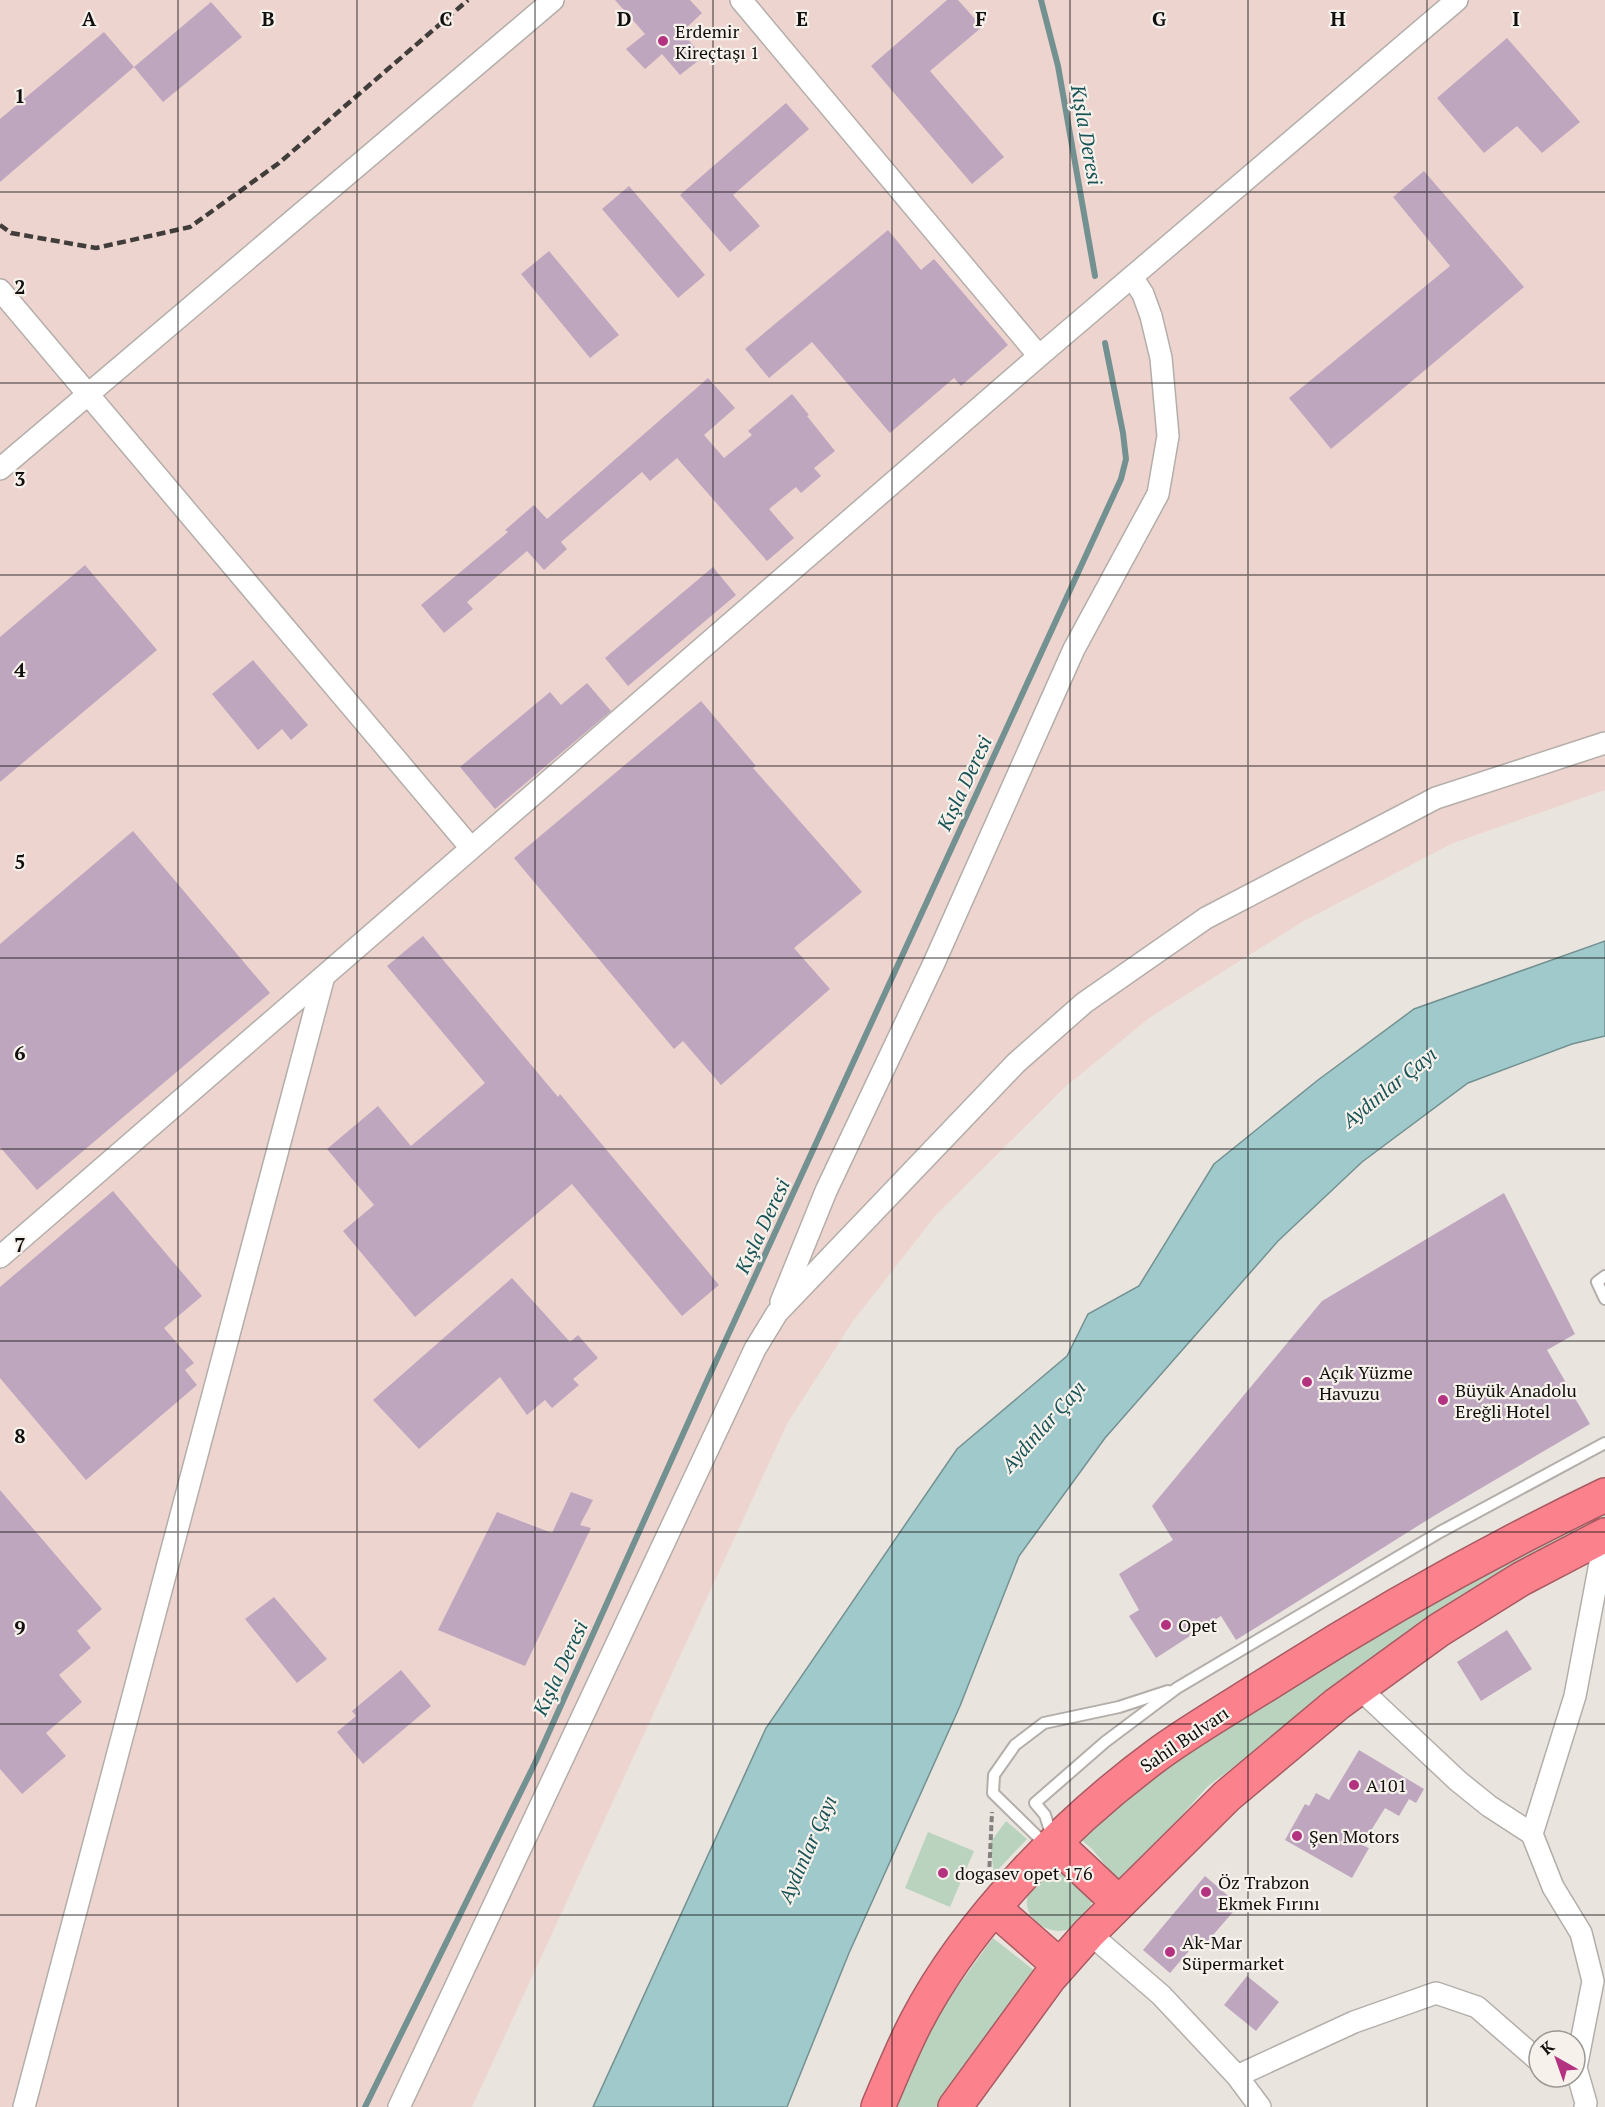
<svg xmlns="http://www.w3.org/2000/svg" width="1605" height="2107" font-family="'PT Serif',serif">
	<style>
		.industrial { fill: #eed4cf }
		.green { fill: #bad3be }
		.water { fill: #9fc9ca; stroke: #749192; stroke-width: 1.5 }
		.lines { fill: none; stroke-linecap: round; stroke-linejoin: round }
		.stream { stroke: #749192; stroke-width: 6 }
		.building { fill: #bfa6bf }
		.lane-casing { stroke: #b4aeaa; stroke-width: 14 }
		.street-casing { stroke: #b4aeaa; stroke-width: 24 }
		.highway-casing { stroke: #a95a61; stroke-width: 36 }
		.path { stroke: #85817e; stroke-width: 4; stroke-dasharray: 6 3; stroke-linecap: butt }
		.lane { stroke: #fff; stroke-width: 10 }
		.street { stroke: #fff; stroke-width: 21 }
		.highway { stroke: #fb828d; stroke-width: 33 }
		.rail { stroke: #403d3b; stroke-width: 4.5; stroke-dasharray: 9 4.5; stroke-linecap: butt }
		.grid { fill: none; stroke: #110f0e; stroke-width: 1.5; stroke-opacity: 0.55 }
		.poi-dot { fill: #b33380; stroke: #f7f1ec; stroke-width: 2 }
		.labels { text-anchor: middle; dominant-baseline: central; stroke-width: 4.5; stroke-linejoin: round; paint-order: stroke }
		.poi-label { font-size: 18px; fill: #110f0e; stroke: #f7f1ec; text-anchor: start }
		.street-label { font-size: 18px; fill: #110f0e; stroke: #f7f1ec }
		.water-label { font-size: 20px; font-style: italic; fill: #185356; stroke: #f7f1ec }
		.grid-label { font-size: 20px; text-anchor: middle; font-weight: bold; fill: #110f0e; stroke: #f7f1ec; stroke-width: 4.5; stroke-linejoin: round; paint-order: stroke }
	</style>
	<rect width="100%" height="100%" fill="#eae4df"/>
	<path class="industrial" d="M0,0H1605V790L1453,843L1302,922L1149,1018L1064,1088L936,1215L853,1321L788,1422L472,2107H0Z"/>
	<path class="green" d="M1605,1511V1524L1376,1659L1207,1787L1121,1884L1092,1849L1078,1837L1224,1725L1304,1675L1508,1559Z
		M1006,1821L1027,1839L994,1874L990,1843Z
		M928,1832L974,1851L950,1907L905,1888Z
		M1058,1866L1091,1890C1093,1903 1091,1910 1083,1920C1056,1949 1010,1914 1033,1886C1041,1876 1046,1869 1058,1866Z
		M993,1938L1040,1975L945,2107H893L899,2092L945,2004Z"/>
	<path class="water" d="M1605,941V1036L1572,1044L1468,1083L1362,1162L1278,1241L1105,1438L1019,1556L960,1706L849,1953L787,2107H593L766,1728L957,1449L1067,1356L1088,1314L1139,1286L1214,1164L1318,1080L1414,1009Z"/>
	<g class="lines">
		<path class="stream" d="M1041,0L1058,66L1095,276
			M365,2107L535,1763L706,1383L1121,479L1126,459L1123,433L1105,343"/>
	</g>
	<path class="building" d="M615,0H690L702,13L682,32L703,57L680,75L662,54L645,69L626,49L645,34Z
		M947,0H958L982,27L930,71L1004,157L972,184L871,66Z
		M211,2L242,37L163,102L134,67Z
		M104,32L134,67L0,182V119Z
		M1507,38L1580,122L1542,153L1517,126L1484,153L1437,98Z
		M786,103L809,129L733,195L760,226L730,252L680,195Z
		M1424,171L1524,287L1331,449L1289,398L1450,266L1393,197Z
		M629,186L705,275L678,298L602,209Z
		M888,230L921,270L934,259L1008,345L961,386L954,378L890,433L812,342L769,378L745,349Z
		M549,251L619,335L590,358L521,274Z
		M708,378L735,408L704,435L724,458L752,435L748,431L792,394L809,415L807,416L835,451L814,468L821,476L801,493L796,487L769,509L794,538L767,561L677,458L650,481L642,472L561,542L567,549L544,570L527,551L467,602L473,609L444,633L421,605L508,532L505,530L534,505L547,519Z
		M85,565L157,650L0,782V637Z
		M713,567L736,595L628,686L605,658Z
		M253,660L308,725L291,740L282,729L258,750L212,694Z
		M587,683L611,711L495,809L460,767L550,692L561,705Z
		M701,701L756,766L753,768L862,892L794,948L830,989L721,1085L683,1041L674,1049L514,858Z
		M133,831L270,993L37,1190L0,1147V944Z
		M423,936L558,1097L560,1094L719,1285L682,1316L572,1184L415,1317L343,1231L374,1205L327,1149L378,1106L411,1146L485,1083L387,966Z
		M113,1191L202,1296L164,1328L194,1363L185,1370L197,1385L86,1480L0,1378V1287Z
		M1504,1193L1575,1334L1547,1350L1590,1424L1432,1517L1236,1640L1221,1616L1156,1658L1129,1616L1139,1610L1119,1574L1173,1540L1152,1506L1322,1301Z
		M512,1278L570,1342L578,1335L598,1358L573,1379L579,1385L552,1408L545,1400L527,1415L500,1377L419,1449L373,1400Z
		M0,1490L102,1609L77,1631L91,1648L59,1675L82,1702L46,1733L66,1756L22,1794L0,1769Z
		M571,1492L593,1500L580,1525L591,1528L525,1666L438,1630L497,1512L552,1533Z
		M274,1597L327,1659L297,1683L245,1619Z
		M1507,1630L1532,1669L1481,1701L1457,1662Z
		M401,1670L431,1706L363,1764L337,1732L356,1716L352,1711Z
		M1359,1750L1424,1789L1416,1803L1409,1799L1399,1816L1385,1808L1362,1845L1369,1848L1352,1878L1285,1840L1305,1804L1309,1806L1316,1793L1329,1800Z
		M1205,1876L1239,1905L1207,1942L1201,1937L1170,1973L1143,1950Z
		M1247,1976L1279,2002L1256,2031L1224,2005Z"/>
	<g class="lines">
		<defs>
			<path id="lane" d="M1605,1276L1597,1282L1605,1299
				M1052,1837L1045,1815L1035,1803L1105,1742L1177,1688L1440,1532L1605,1443
				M1049,1841L1039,1838L993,1793L994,1775L1015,1745L1044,1723L1119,1707L1168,1691"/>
			<path id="street" d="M741,0L1039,356
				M0,290L471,848
				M0,469L553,0
				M0,1257L1039,356L1457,0
				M781,1302L826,1191L934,963L1074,649L1158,494L1168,436L1161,358L1151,316L1143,294L1132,277
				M1359,1688L1458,1781L1489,1806L1532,1834
				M1089,1933L1161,1995L1237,2076L1260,2107
				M1237,2076L1354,2022L1436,1993L1477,2007L1539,2061
				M24,2107L324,976
				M399,2107L755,1349L777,1313L1016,1063L1084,1003L1206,918L1436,798L1605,743
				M1585,2107L1586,2103L1576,2068L1593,1981L1581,1933L1553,1887L1532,1834L1575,1696L1601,1558L1605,1546"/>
			<path id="highway" d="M1055,1843L1119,1903
				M995,1909L1060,1966
				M878,2107C890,2079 902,2049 916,2022C969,1920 1068,1820 1161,1752C1199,1725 1241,1701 1280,1676C1385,1609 1493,1549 1605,1495
				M955,2107L1050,1977L1089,1933L1227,1796L1337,1704L1439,1630L1521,1579L1605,1535"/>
		</defs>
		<use href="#lane" class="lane-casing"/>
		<use href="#street" class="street-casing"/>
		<use href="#highway" class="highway-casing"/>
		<path class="path" d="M989,1876L992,1812"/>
		<use href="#lane" class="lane"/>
		<use href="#street" class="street"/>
		<use href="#highway" class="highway"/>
		<path class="rail" d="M0,225L11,233L96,248L190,227L279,163L468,0"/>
	</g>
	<path class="grid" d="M178,0V2107M357,0V2107M535,0V2107M713,0V2107M892,0V2107M1070,0V2107M1248,0V2107M1427,0V2107M0,192H1605M0,383H1605M0,575H1605M0,766H1605M0,958H1605M0,1149H1605M0,1341H1605M0,1532H1605M0,1724H1605M0,1915H1605"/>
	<g class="poi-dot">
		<circle cx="663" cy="41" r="6"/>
		<circle cx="1307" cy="1382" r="6"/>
		<circle cx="1443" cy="1400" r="6"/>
		<circle cx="1166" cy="1625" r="6"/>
		<circle cx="1354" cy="1785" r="6"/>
		<circle cx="1297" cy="1836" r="6"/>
		<circle cx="943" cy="1873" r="6"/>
		<circle cx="1206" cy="1892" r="6"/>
		<circle cx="1170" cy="1952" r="6"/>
	</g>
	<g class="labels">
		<g class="poi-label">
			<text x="675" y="31">Erdemir<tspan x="675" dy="21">Kireçtaşı 1</tspan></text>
			<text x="1319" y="1372">Açık Yüzme<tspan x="1319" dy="21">Havuzu</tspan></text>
			<text x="1455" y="1390">Büyük Anadolu<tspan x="1455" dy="21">Ereğli Hotel</tspan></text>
			<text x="1178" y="1625">Opet</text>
			<text x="1366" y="1785">A101</text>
			<text x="1309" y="1836">Şen Motors</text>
			<text x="955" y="1873">dogasev opet 176</text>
			<text x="1218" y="1882">Öz Trabzon<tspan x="1218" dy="21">Ekmek Fırını</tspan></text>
			<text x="1182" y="1942">Ak-Mar<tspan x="1182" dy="21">Süpermarket</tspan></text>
		</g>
		<g class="street-label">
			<text transform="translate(1184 1739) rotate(-34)">Sahil Bulvarı</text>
		</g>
		<g class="water-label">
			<text transform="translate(1087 135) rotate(80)">Kışla Deresi</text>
			<text transform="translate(964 783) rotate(-65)">Kışla Deresi</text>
			<text transform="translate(1389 1087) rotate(-39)">Aydınlar Çayı</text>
			<text transform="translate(762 1226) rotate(-65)">Kışla Deresi</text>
			<text transform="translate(1043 1426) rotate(-48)">Aydınlar Çayı</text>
			<text transform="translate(560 1668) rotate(-65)">Kışla Deresi</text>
			<text transform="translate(807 1849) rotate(-66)">Aydınlar Çayı</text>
		</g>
	</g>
	<g class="grid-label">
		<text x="89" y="26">A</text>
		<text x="268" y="26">B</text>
		<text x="446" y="26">C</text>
		<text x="624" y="26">D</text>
		<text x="802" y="26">E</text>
		<text x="981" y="26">F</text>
		<text x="1159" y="26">G</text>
		<text x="1338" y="26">H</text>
		<text x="1516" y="26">I</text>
		<text x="20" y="103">1</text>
		<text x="20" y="294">2</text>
		<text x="20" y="486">3</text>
		<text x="20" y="677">4</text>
		<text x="20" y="869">5</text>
		<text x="20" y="1060">6</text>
		<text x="20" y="1252">7</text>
		<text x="20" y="1443">8</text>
		<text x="20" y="1635">9</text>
	</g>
	<g transform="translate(1557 2059) rotate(320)"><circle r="28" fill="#f7f1ec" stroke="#9b9793" stroke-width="1.5"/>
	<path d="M0-4.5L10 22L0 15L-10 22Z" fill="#b33380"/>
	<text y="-9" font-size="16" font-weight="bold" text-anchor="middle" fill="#110f0e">K</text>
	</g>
</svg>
